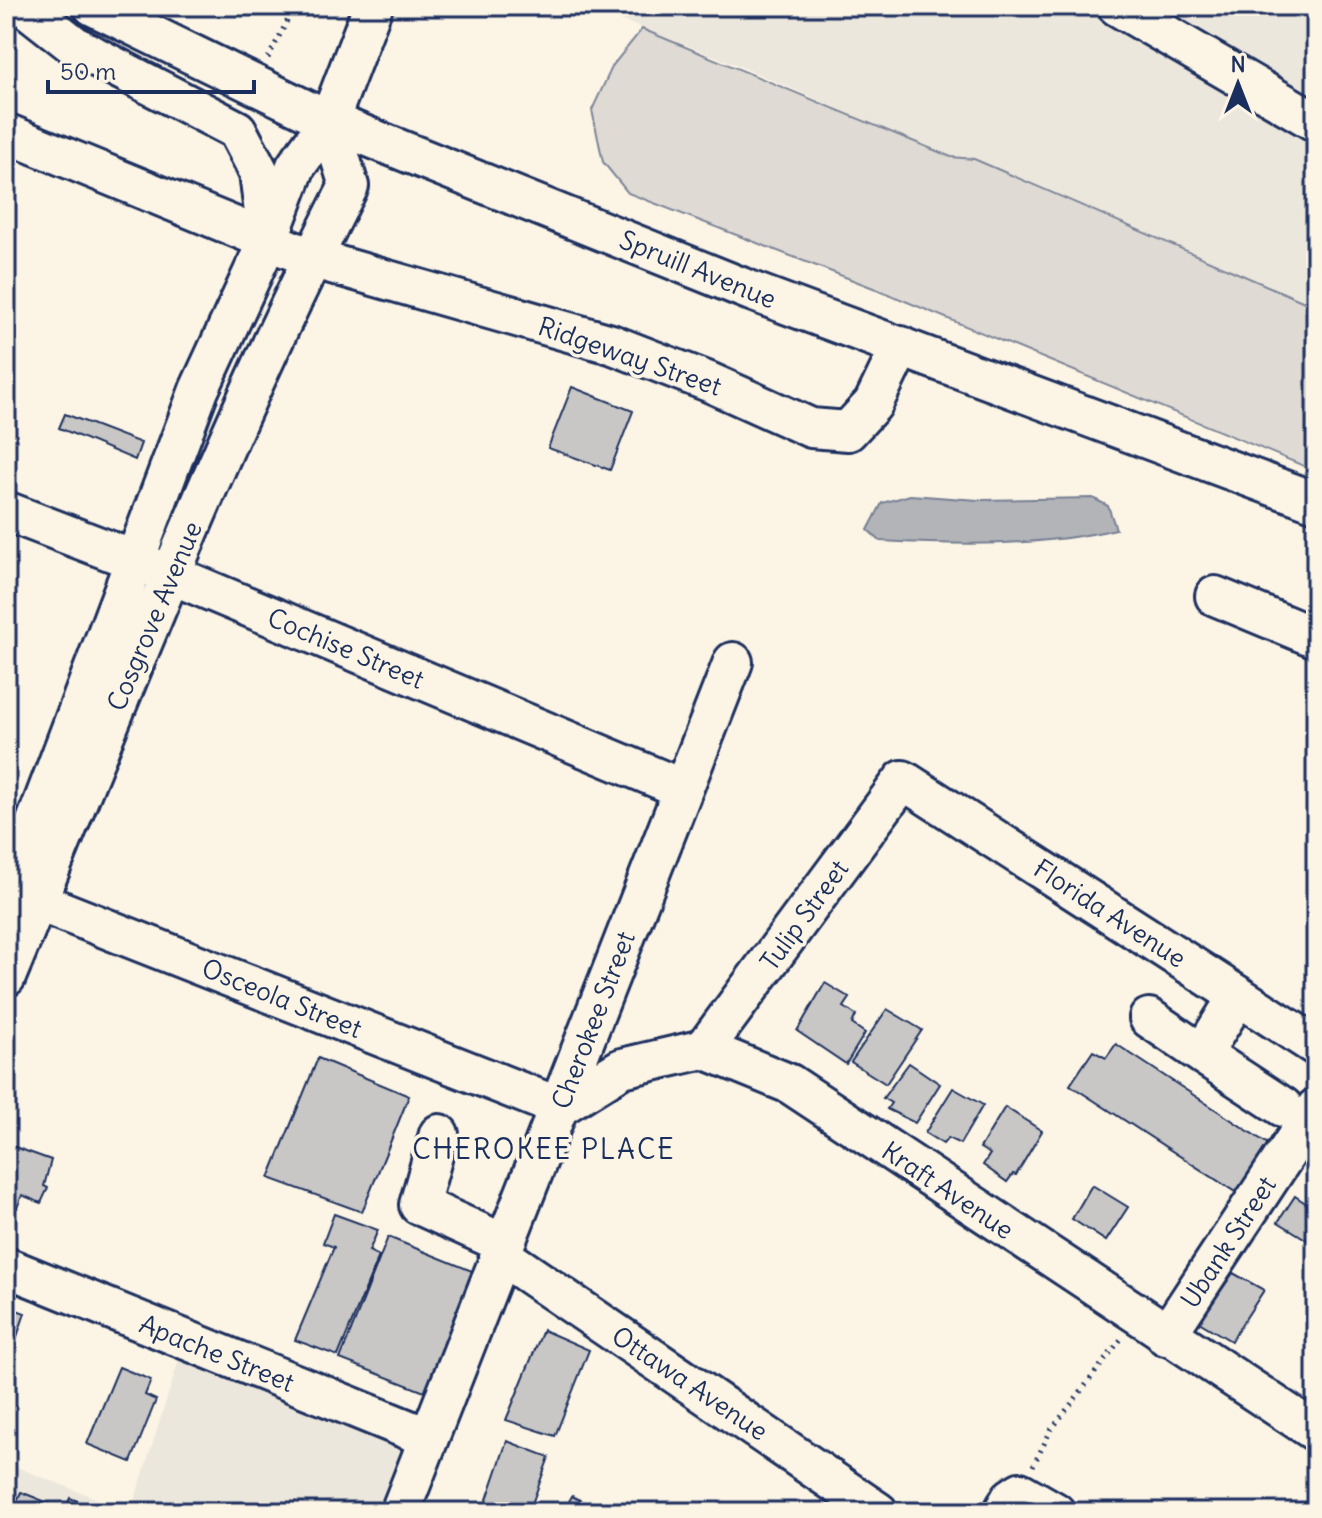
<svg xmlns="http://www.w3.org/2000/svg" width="1322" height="1518" font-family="Delius,sans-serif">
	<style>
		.built { fill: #ece7dc }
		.green { fill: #dfdbd4; stroke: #7d8599; stroke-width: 2 }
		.water { fill: #b2b4b8; stroke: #767f94; stroke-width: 2 }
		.building { fill: #c8c7c6; stroke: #1b2f5e; stroke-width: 2 }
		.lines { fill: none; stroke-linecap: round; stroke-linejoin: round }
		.minor-casing { stroke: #1b2f5e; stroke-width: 44 }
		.path { stroke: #1b2f5e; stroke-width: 5; stroke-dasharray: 2 6; stroke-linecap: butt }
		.minor { stroke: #fcf5e5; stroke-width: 38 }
		.labels { text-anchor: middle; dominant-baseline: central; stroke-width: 7; stroke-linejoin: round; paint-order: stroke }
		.street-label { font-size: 26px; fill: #1b2f5e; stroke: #fcf5e5 }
		.neighbourhood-label { font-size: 28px; letter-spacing: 2px; fill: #1b2f5e; stroke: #fcf5e5 }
	</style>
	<rect width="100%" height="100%" fill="#fcf5e5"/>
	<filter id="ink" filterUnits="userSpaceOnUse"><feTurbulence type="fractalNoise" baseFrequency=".0125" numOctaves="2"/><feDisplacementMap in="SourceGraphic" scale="16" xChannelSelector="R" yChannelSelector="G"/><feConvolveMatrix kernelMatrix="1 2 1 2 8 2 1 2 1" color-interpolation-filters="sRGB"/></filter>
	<g filter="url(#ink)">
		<path class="built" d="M584,6H1316V307L974,159L951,157L732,63Z
			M184,1344L429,1438L400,1512H6V1463L131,1512Z"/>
		<path class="green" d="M642,29L951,157L974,159L1316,307V471L876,289L628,193L603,162L592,110L613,65Z"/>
		<path class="water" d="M910,495L978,500L1093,498L1108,506L1116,529C1040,547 957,545 880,541L868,530L882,503Z"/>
		<path class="building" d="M572,387L633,411L610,470L548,448Z
			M65,414L141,443L135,460L59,428Z
			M825,983L850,998L844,1007L856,1015L852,1024L865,1033L846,1064L797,1031Z
			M887,1009L922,1030L886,1084L851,1062Z
			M1116,1044L1271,1146L1243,1197L1070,1085L1093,1051L1106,1058Z
			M318,1058L409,1096L362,1212L269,1178Z
			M909,1063L940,1084L915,1123L887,1109L891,1103L883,1098Z
			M953,1088L983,1105L960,1144L948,1138L943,1144L925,1133Z
			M1005,1107L1042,1131L1016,1175L1013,1174L1007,1182L983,1165L990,1154L980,1148Z
			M12,1146L51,1160L44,1186L48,1188L41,1203L22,1195L17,1208L6,1204V1156Z
			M1092,1185L1128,1207L1106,1241L1072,1219Z
			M1295,1196L1316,1210L1314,1244L1278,1222Z
			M334,1214L378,1230L369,1251L379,1256L338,1356L295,1340L334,1247L323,1243Z
			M388,1237L477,1273L427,1393L340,1359Z
			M1233,1273L1264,1290L1231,1341L1199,1322Z
			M6,1306L25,1313L10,1357L6,1355Z
			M543,1330L589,1350L555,1436L506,1420Z
			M119,1367L151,1380L145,1395L156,1400L131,1462L87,1444Z
			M507,1441L549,1457L529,1512L483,1511Z
			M21,1492L51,1504L47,1512H12Z
			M572,1496L603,1512H563Z
			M70,1498L105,1512H64Z"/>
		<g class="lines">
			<defs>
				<path id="minor" d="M24,6L75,46L237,130L259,172L267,237
					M93,6L329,121L751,291L1316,502
					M1117,6L1316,122
					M6,133L311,258L611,344L709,382L811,428L848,431L873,404L901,346
					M6,511L170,574L683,789
					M1215,596L1316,638
					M6,889L559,1107L622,1068L704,1049L790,1084L1316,1432
					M6,901L199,390L268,240L296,166L329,121L373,6
					M6,977C116,712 217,442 349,186L329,121
					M1149,1018L1202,1054L1238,996
					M704,1049L903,780L1316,1046
					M1202,1054L1283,1107
					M439,1134L419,1205L505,1244
					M501,1255L878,1512
					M6,1267L429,1438
					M1166,1336L1316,1108
					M400,1512L733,662
					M1003,1512L1011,1498L1020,1492L1055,1512"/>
			</defs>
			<use href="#minor" class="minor-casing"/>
			<path class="path" d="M268,58L295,6
				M1033,1466L1051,1430L1121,1339"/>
			<use href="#minor" class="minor"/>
		</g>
	</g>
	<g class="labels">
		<g class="street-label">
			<text transform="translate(698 269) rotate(22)">Spruill Avenue</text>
			<text transform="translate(630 356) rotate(19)">Ridgeway Street</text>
			<text transform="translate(154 616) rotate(-67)">Cosgrove Avenue</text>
			<text transform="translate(346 648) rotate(23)">Cochise Street</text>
			<text transform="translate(1110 913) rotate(33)">Florida Avenue</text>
			<text transform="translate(804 915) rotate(-54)">Tulip Street</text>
			<text transform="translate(282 998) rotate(22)">Osceola Street</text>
			<text transform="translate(593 1020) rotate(-69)">Cherokee Street</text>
			<text transform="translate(948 1190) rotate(34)">Kraft Avenue</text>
			<text transform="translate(1228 1242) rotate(-57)">Ubank Street</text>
			<text transform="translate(217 1353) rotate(22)">Apache Street</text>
			<text transform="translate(690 1383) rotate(34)">Ottawa Avenue</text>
		</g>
		<g class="neighbourhood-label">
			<text x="544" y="1149">CHEROKEE PLACE</text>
		</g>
	</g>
	<rect width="1322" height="1518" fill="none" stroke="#fcf5e5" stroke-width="32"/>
	<rect x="16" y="16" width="1290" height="1486" fill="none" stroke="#1b2f5e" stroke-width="3" filter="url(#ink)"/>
	<g transform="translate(1238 84)" stroke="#fcf5e5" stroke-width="6" paint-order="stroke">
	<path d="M0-6L14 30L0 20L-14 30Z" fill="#1b2f5e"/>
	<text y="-12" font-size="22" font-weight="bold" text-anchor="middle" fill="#1b2f5e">N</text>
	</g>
	<path d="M48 80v12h206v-12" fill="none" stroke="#1b2f5e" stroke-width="4"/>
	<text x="60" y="80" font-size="24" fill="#1b2f5e" stroke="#fcf5e5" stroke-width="6" paint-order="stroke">50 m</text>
</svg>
